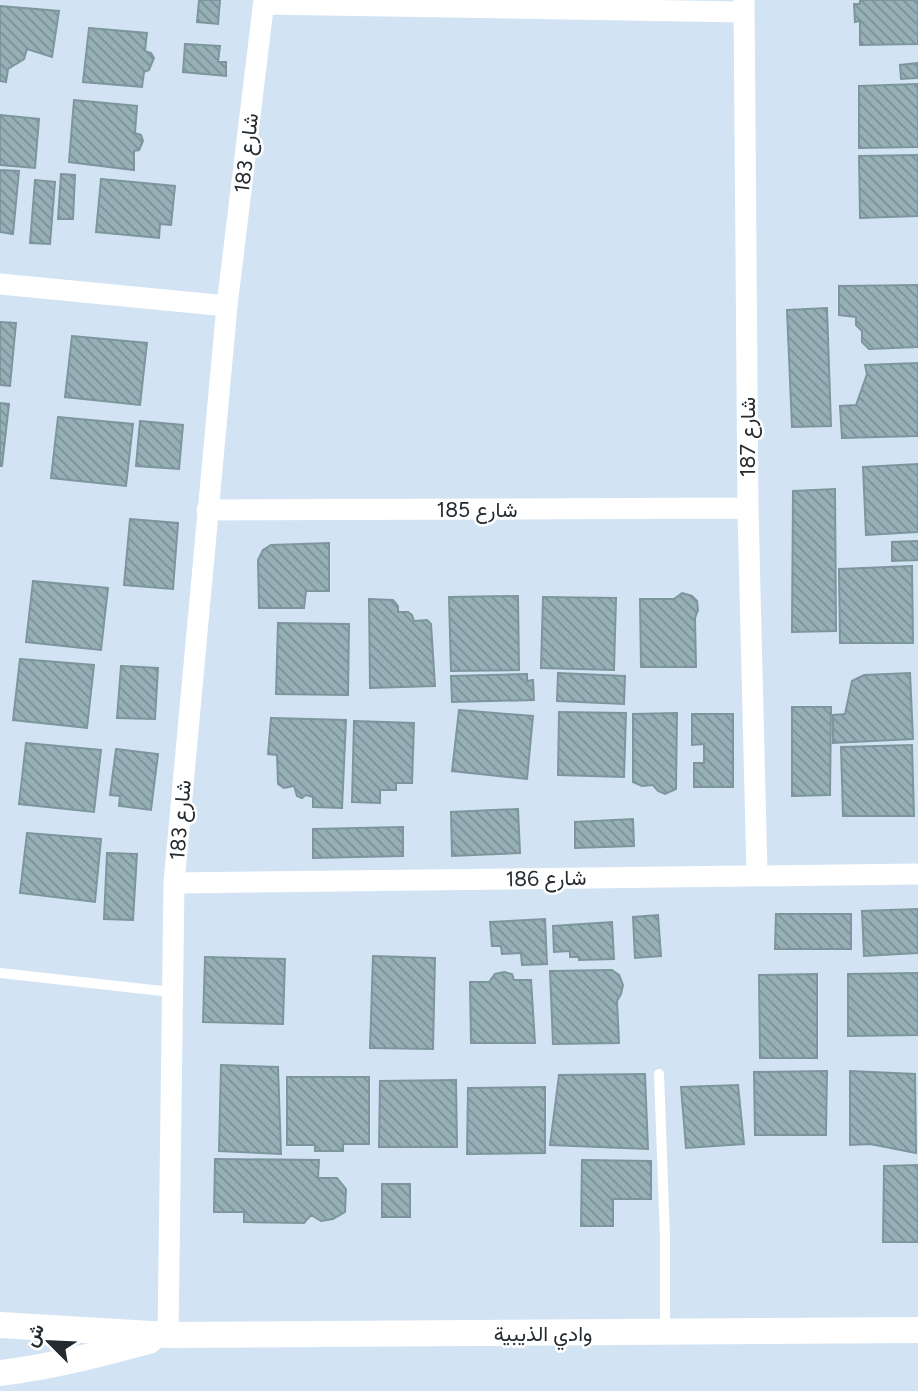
<svg xmlns="http://www.w3.org/2000/svg" width="918" height="1391" font-family="Figtree,Vazirmatn,sans-serif">
	<style>
		.building { fill: url(#building-back-hatch); stroke: #7d969d; stroke-width: 2 }
		.lines { fill: none; stroke-linecap: round; stroke-linejoin: round }
		.service { stroke: #fff; stroke-width: 10 }
		.minor { stroke: #fff; stroke-width: 21 }
		.tertiary { stroke: #fff; stroke-width: 26 }
		.labels { text-anchor: middle; dominant-baseline: central; stroke-width: 5; stroke-linejoin: round; paint-order: stroke }
		.street-label { font-size: 21px; fill: #232a30; stroke: #fff }
	</style>
	<defs>
		<pattern id="building-back-hatch" width="6" height="6" patternUnits="userSpaceOnUse" patternTransform="scale(1.75)"><rect width="6" height="6" fill="#97b0b7"/><path d="M-1 5l2 2M0 0l6 6M5-1l2 2" fill="none" stroke="#7b8f95"/></pattern>
	</defs>
	<rect width="100%" height="100%" fill="#d2e4f4"/>
	<path class="building" d="M199,0H220L218,24L197,22Z
		M860,0H918V44L860,45V21L855,22L854,4H860Z
		M0,6L59,11L52,57L27,49L24,59L8,69L6,82L0,81Z
		M89,28L147,33L145,51L151,53L154,58L149,70L144,72L142,87L83,82Z
		M185,44L220,46L218,62H226V76L183,72Z
		M918,63V78L901,79L900,65Z
		M918,84V147L859,148V86Z
		M74,100L137,106L135,133L141,135L143,141L139,150L134,151V170L69,162Z
		M0,115L39,119L35,168L0,165Z
		M918,155V216L860,218L859,156Z
		M0,170L19,171L13,234L0,232Z
		M61,174L75,175L73,219H58Z
		M101,179L175,186L171,225L160,224L159,238L96,232Z
		M35,180L55,182L50,244L30,243Z
		M918,285V347L869,349L862,342V331L856,325V317L839,315V286Z
		M827,308L831,426L792,427L787,310Z
		M0,322L16,323L10,386L0,385Z
		M72,336L147,343L140,405L65,397Z
		M918,363V436L842,438L840,406L856,405L867,374L865,365Z
		M0,403L9,404L2,466H0Z
		M58,417L133,424L126,486L51,478Z
		M140,421L183,425L179,469L136,466Z
		M918,464V532L866,535L863,467Z
		M835,489L836,631L792,632L793,491Z
		M130,519L178,523L173,589L124,585Z
		M918,541V560L892,561V542Z
		M329,543V591H306L304,608H259L258,560L263,550L271,545Z
		M912,566L913,643H840L839,569Z
		M33,581L108,588L101,650L26,642Z
		M682,593L692,596L697,601L698,610L695,618L696,667H641L640,599H674Z
		M518,596L519,670L451,671L449,597Z
		M543,597L616,598L614,670L541,668Z
		M369,599L393,600L398,606V612H408L412,615L414,621L427,620L431,624L435,686L370,688Z
		M278,623L349,624L348,695L276,694Z
		M20,659L94,665L87,728L13,720Z
		M121,666L158,668L155,719L117,718Z
		M558,673L625,676L624,704L557,701Z
		M910,673L913,739L833,743V715L845,714L852,681L864,675Z
		M527,674V681L533,680L534,700L452,702L451,676Z
		M792,707H831L830,795L792,796Z
		M459,710L533,716L527,779L452,771Z
		M559,712L626,713L624,777L558,775Z
		M677,713L676,789L665,794L658,791L653,785L642,786L633,782V714Z
		M692,714H733V787H694V763H704V744L692,745Z
		M271,718L346,720L342,808L313,807V797L306,795L302,798L297,796L294,786L284,788L278,784L277,755L268,754Z
		M354,721L414,723L412,783H396V790H380V803L352,802Z
		M26,743L101,750L94,812L19,804Z
		M912,745L914,816H843L841,747Z
		M116,749L158,754L151,810L119,806L120,796L110,795Z
		M518,809L520,853L452,856L451,812Z
		M633,819L634,846L575,848V822Z
		M403,827V856L313,858V829Z
		M27,833L101,839L95,902L20,893Z
		M107,853L137,854L133,920L104,919Z
		M918,909V953L864,956L862,911Z
		M776,914H851V949H775Z
		M658,915L661,956L635,958L633,917Z
		M545,919L547,964L522,965L521,953L502,954L501,946H492L490,922Z
		M612,922L614,959L579,960V957H570V951L554,952L553,926Z
		M373,956L435,958L433,1049L370,1048Z
		M205,957L285,959L283,1024L203,1022Z
		M612,970L619,975L623,985L621,994L617,1001L619,1043L553,1044L550,971Z
		M504,972L512,974L514,980H531L535,1043H471L470,982H489L495,974Z
		M918,973V1035L848,1036V974Z
		M817,974V1058H760L759,975Z
		M221,1065L278,1067L281,1154L219,1151Z
		M827,1071L826,1135H755L754,1072Z
		M850,1071L915,1074L916,1153L870,1144L850,1145Z
		M645,1074L648,1149L550,1145L559,1075Z
		M287,1077H369V1144H343V1151H315V1145H287Z
		M456,1080L457,1147H379L380,1081Z
		M738,1085L744,1144L686,1148L681,1087Z
		M545,1087V1153L467,1154L468,1088Z
		M215,1159L319,1160L318,1178H337L346,1189L345,1212L333,1219L321,1221L311,1215L304,1223L244,1222V1212H214Z
		M582,1160L651,1161V1199H613V1226H581Z
		M918,1165V1242H883L884,1166Z
		M382,1184H410V1217H382Z"/>
	<g class="lines">
		<path class="service" d="M0,973L171,992
			M659,1074L665,1238V1332"/>
		<path class="minor" d="M744,0L748,508L757,875
			M264,4L744,12
			M0,284L227,306
			M207,510L748,508
			M174,883L918,874
			M168,1335L174,883L227,306L264,0"/>
		<path class="tertiary" d="M0,1325L168,1335L918,1330
			M0,1373C51,1367 100,1354 149,1341"/>
	</g>
	<g class="labels">
		<g class="street-label">
			<text transform="translate(246 153) rotate(-83)">شارع 183</text>
			<text transform="translate(747 437) rotate(-90)">شارع 187</text>
			<text x="477" y="509">شارع 185</text>
			<text transform="translate(180 820) rotate(-85)">شارع 183</text>
			<text transform="translate(546 878) rotate(-1)">شارع 186</text>
			<text x="543" y="1333">وادي الذيبية</text>
		</g>
	</g>
	<g transform="translate(49 1342) rotate(294)" stroke="#ffffff" stroke-width="5" paint-order="stroke">
	<path d="M0-5L12 26L0 18L-12 26Z" fill="#232a30"/>
	<text y="-10" font-size="19" font-weight="bold" text-anchor="middle" fill="#232a30">ش</text>
	</g>
</svg>
